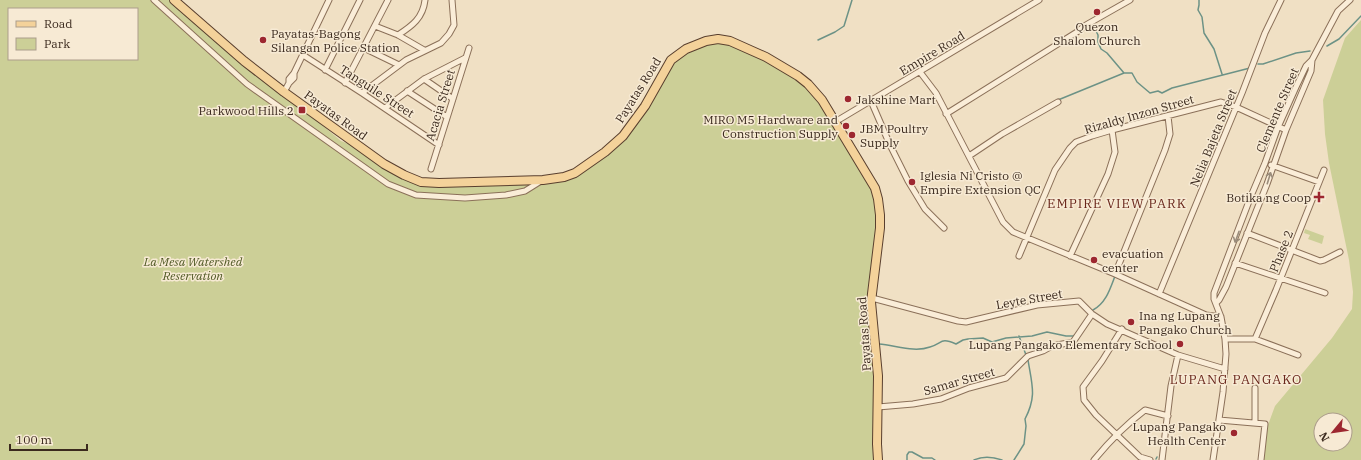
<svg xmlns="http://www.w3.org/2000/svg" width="1361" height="460" font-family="'IBM Plex Serif',serif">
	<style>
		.green { fill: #cccf97; fill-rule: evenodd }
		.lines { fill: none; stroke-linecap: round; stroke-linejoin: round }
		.stream { stroke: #6c9286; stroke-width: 1.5 }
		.minor-casing { stroke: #8b7059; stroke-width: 7 }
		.primary-casing { stroke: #593f2e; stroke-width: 10 }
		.minor { stroke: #faedd8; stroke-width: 5 }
		.primary { stroke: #f4d29a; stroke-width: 8 }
		.oneway { stroke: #9a8c7b }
		.poi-dot { fill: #9d2730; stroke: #f7ead4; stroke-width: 1.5 }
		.labels { text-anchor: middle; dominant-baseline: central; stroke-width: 3; stroke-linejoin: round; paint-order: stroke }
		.poi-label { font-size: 12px; fill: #3b2a1e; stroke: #f7ead4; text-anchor: start }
		.street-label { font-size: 12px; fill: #3b2a1e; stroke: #f7ead4 }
		.park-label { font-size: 12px; font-style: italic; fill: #4f5824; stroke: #f7ead4 }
		.neighbourhood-label { font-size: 13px; letter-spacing: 1px; fill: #69261b; stroke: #f7ead4 }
	</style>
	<rect width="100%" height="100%" fill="#f0e0c4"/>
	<path class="green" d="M0,0H174L341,141L360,148L415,181L558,179L608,153L666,69L688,51L714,41L742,46L812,89L878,199L871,302L878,460H0ZM9,9H137V59H9Z
		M1361,20V460H1262L1268,425L1275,406L1332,338L1352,309L1353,292L1349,260L1329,163L1325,134L1323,100L1345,38ZM1321,420H1345V444H1321Z
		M1305,229L1324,236L1322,244L1308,239L1310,235L1304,233Z"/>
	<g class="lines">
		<path class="stream" d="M1199,0V5L1198,10L1202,17L1204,33L1214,49L1222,74
			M1093,25L1098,35V42L1101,49L1107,53L1124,73H1132L1137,82L1150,93L1158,91L1162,93L1172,88L1250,68
			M818,40L835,32L844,26L852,0
			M1327,46L1339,39L1361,16
			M1258,64H1263L1296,53L1310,51
			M1058,100L1124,73
			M1093,310C1106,303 1110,289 1115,276
			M1019,336L1026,355
			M879,344C895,345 914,353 930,347C943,343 940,337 956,344L963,340L968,339L983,338L992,342L1006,338L1032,336L1047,332L1066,336H1073L1076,334
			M1156,459L1157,457
			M907,460V455L909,452H912L923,458H932L935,460
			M974,460C983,456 993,457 1002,460
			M1014,460L1024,444L1026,426L1025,419C1037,396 1032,385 1028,360"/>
		<defs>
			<path id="minor" d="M154,0L247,84L388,184L416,195L465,198L506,195L525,191L541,181
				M375,26L398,35L424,50
				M398,35C412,26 423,18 425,0
				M364,48L399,65
				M303,55L362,93L439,145
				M325,70L360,0
				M920,72L936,93L1003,222L1013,232L1115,274L1206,315L1221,317
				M424,79L453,99
				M289,83L294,78V73L329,0
				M345,83L388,0
				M407,91L447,117
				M284,92L289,83V79L294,73
				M362,93L406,60L441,43L449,34L454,25L452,0
				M871,101L890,145L908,181L925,209L944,228
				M385,108L424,79L465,58
				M946,114L1077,32L1086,25L1130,0
				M835,122L1039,0
				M969,156L1002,134L1058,102
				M1271,165L1319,182
				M431,169L469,48
				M1247,233L1320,261L1324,260L1340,252
				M1019,256L1055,170L1070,148L1076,142L1092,136L1112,130L1221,102L1236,107L1286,130
				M1070,256L1108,174L1115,152L1112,130
				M1235,263L1325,293
				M1115,274L1165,150L1170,134L1168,116
				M1159,294L1242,93L1265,33L1281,0
				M872,298L958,321L966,322L1037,305L1079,301L1092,314L1107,324L1178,355L1225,369
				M1216,303L1219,300L1226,287L1267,184L1286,130L1311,71L1312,60
				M1122,329L1102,361L1083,387L1084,400L1096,415L1140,457L1150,460
				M1225,339H1255L1298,355
				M1255,339L1276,290L1324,170
				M1255,388V423
				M878,407L913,404L941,399L969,388L1006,378L1028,356L1043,351L1052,346L1073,342L1092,314
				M1219,420L1265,424L1261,460
				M1094,460C1108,443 1128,423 1145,410L1168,416
				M1162,460L1171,386L1178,355
				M1213,460L1223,392L1226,354L1225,339L1221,317L1214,299V293L1251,196L1265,163L1278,127L1296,87L1306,66L1312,60L1338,11L1350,0"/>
			<path id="primary" d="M174,0L244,61L284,92L384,164L404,175L421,182L439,183L543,180L564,177L575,173L605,152L623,136L645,106L671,60L686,49L706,41L718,39L730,41L766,57L798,76L808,84L822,100L875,188L878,199L880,215V228L871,302L878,376L877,444L878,460"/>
		</defs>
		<use href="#minor" class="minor-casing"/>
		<use href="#primary" class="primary-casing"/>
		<use href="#minor" class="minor"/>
		<use href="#primary" class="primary"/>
	</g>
	<defs><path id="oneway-shaft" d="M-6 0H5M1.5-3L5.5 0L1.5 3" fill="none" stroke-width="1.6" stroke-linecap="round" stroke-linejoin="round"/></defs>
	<g class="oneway">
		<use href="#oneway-shaft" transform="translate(1269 178) rotate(-73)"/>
		<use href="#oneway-shaft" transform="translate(1237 237) rotate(110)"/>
	</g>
	<g class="poi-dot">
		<circle cx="1097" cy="12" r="4"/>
		<circle cx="263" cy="40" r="4"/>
		<circle cx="848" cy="99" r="4"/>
		<rect x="298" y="106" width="8" height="8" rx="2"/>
		<circle cx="846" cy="126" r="4"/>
		<circle cx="852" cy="135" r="4"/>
		<circle cx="912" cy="182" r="4"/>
		<path d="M1317 191h4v4h4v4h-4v4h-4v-4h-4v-4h4z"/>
		<circle cx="1094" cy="260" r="4"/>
		<circle cx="1131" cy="322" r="4"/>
		<circle cx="1180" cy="344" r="4"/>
		<circle cx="1234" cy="433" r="4"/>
	</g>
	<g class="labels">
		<g class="poi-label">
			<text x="1097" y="26" text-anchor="middle">Quezon<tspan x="1097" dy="14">Shalom Church</tspan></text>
			<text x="271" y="33">Payatas-Bagong<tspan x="271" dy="14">Silangan Police Station</tspan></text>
			<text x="856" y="99">Jakshine Mart</text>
			<text x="294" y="110" text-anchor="end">Parkwood Hills 2</text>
			<text x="838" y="119" text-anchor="end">MIRO M5 Hardware and<tspan x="838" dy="14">Construction Supply</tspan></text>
			<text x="860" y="128">JBM Poultry<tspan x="860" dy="14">Supply</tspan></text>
			<text x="920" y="175">Iglesia Ni Cristo @<tspan x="920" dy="14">Empire Extension QC</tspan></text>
			<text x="1311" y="197" text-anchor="end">Botika ng Coop</text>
			<text x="1102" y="253">evacuation<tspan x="1102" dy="14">center</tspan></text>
			<text x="1139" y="315">Ina ng Lupang<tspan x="1139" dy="14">Pangako Church</tspan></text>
			<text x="1172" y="344" text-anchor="end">Lupang Pangako Elementary School</text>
			<text x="1226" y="426" text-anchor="end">Lupang Pangako<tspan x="1226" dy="14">Health Center</tspan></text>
		</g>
		<g class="street-label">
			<text transform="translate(932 53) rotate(-31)">Empire Road</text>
			<text transform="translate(638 90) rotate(-58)">Payatas Road</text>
			<text transform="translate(377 91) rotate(33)">Tanguile Street</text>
			<text transform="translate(440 105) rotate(-73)">Acacia Street</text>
			<text transform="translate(1277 110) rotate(-67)">Clemente Street</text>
			<text transform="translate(1139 114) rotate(-16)">Rizaldy Inzon Street</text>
			<text transform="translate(336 115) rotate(36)">Payatas Road</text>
			<text transform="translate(1213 138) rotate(-68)">Nelia Bajeta Street</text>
			<text transform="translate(1281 251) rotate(-68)">Phase 2</text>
			<text transform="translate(1029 299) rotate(-10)">Leyte Street</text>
			<text transform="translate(864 334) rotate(-94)">Payatas Road</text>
			<text transform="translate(959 381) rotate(-16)">Samar Street</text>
		</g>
		<g class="park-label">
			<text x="193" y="261">La Mesa Watershed<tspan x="193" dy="14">Reservation</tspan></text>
		</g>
		<g class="neighbourhood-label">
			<text x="1117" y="203">EMPIRE VIEW PARK</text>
			<text x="1236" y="379">LUPANG PANGAKO</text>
		</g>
	</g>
	<rect x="8" y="8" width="130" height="52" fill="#f7ead4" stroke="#ac9d8b"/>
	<rect x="16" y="21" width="20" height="6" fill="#f4d29a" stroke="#ac9d8b"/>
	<text x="44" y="28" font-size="12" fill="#3b2a1e">Road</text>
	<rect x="16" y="38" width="20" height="12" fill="#cccf97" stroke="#ac9d8b"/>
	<text x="44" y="48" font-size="12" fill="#3b2a1e">Park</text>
	<g transform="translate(1333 432) rotate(241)"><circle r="19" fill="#f7ead4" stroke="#ac9d8b"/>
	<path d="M0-3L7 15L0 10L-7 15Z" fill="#9d2730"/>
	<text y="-6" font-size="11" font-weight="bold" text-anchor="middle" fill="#3b2a1e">N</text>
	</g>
	<path d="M10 444v6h77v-6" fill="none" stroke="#3b2a1e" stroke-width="2"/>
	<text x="16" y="444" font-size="12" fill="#3b2a1e" stroke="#f7ead4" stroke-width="3" paint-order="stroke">100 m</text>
</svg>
